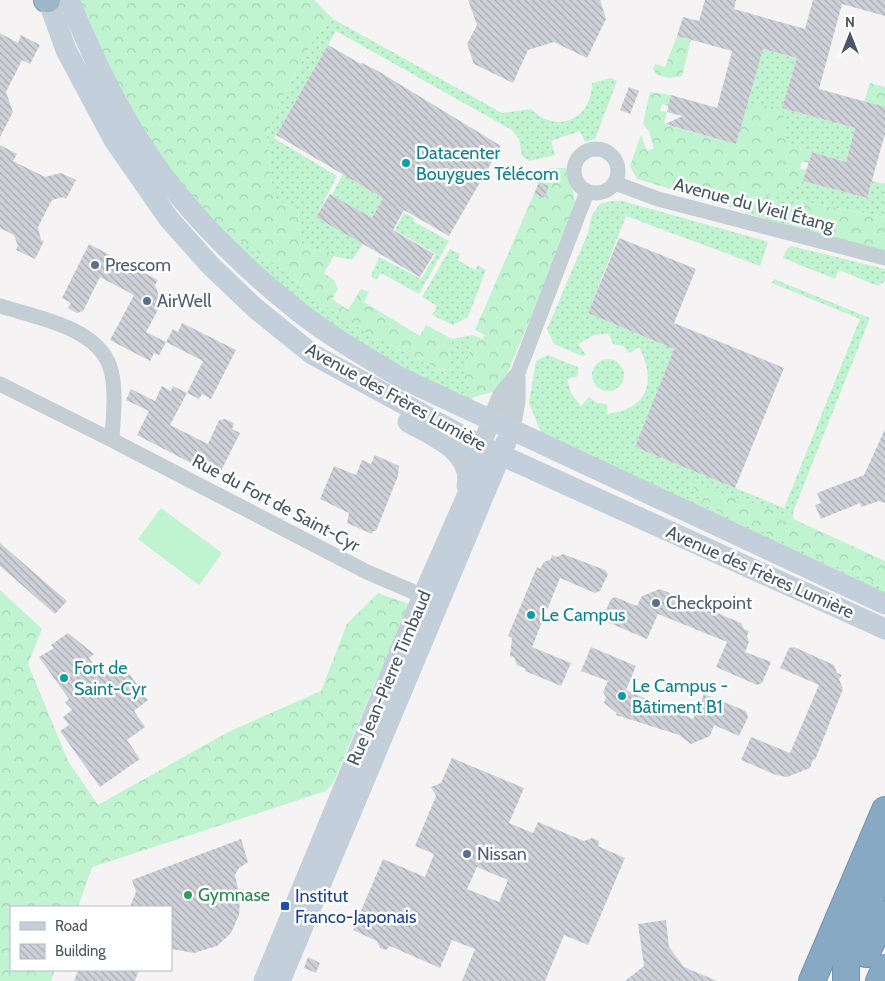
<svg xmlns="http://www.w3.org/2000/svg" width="885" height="981" font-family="Cabin,sans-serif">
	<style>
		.grass { fill: url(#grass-dots) }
		.forest { fill: url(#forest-crowns) }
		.garden { fill: #c0f3d0 }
		.building { fill: url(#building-back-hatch); fill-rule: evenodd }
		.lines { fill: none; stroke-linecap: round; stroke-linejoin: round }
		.trunk-casing { stroke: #7394af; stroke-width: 26 }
		.motorway-casing { stroke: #7394af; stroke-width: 28 }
		.minor { stroke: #c3ced5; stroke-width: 15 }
		.tertiary { stroke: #c3ced5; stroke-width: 19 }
		.secondary { stroke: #c3cfda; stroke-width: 21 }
		.trunk { stroke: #9cb6ca; stroke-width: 24 }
		.motorway { stroke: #88a9c3; stroke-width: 26 }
		.culture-dot { fill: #0f9aa8; stroke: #fff; stroke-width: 2 }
		.service-dot { fill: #5c6f8a; stroke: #fff; stroke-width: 2 }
		.leisure-dot { fill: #2e9e5b; stroke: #fff; stroke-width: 2 }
		.transit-dot { fill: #1a4fb4; stroke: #fff; stroke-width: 2 }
		.labels { text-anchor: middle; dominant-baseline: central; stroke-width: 5; stroke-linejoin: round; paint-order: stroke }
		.culture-label { font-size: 18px; fill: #0d838f; stroke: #fff; text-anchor: start }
		.street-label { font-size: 18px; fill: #495862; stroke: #fff }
		.service-label { font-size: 18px; fill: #4e5e75; stroke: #fff; text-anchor: start }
		.leisure-label { font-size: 18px; fill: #27864d; stroke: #fff; text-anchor: start }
		.transit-label { font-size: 18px; fill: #164399; stroke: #fff; text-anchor: start }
	</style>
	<defs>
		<pattern id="grass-dots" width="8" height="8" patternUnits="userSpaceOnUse" patternTransform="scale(1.25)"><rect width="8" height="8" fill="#c0f3d0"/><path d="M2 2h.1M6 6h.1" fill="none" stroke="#a6d2b5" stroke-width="1.8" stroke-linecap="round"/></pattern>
		<pattern id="forest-crowns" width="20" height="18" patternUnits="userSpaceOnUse" patternTransform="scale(1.25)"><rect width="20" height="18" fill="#c0f3d0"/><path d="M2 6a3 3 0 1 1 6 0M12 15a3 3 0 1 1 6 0" fill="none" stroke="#a6d2b5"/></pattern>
		<pattern id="building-back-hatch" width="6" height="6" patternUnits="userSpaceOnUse" patternTransform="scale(1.25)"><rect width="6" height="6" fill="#ced2d8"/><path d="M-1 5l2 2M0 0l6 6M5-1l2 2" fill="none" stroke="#a9adb3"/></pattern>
	</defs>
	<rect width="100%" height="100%" fill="#f5f3f3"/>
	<path class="grass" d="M333,19L502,113L531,109C557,135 592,119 592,83L610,78L617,81L595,139L585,142L580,131L551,141L555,155L529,161L522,156L519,139L512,130L336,31L274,138L337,176L316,217L363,244L353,259C345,261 312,248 302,245L298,210L273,198L267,136L279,104L315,37Z
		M763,49L797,58L782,108L855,128L846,162L786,144L747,104Z
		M343,174L383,198L372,218L332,195Z
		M803,181L867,198L872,181L885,184V217L795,200L786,226L715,202C746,200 777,198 803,181Z
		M611,201H622L766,241L768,243L760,266L626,216L588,313L674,349L635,447L784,508L860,319L772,283L774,279L870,318L793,512V520L691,482L704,505L885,588V594L542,435L529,403L536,361L548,355L578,367V376L567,379L571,393L581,406L589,397L597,403L607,404V414C648,409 657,382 639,347L630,353L623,346L613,344L609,334L594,335L578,344L586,355L582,356L554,344L547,329L588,233L592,215L600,204Z
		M404,213L414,218L413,221L449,241L419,294L381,273L376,280L371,276L379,257L421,279L436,254L395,230Z
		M213,222L282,269L327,307L372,336L446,373L452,339L473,335L464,377L474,397L470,400C426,381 384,360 344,334C296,302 254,263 213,222Z
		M791,246L885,269V281L878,286L839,270L835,279L783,258L786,250Z
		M450,249L460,254L458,260L475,270L478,265L486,270L468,317L453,325L432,315L437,306L422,297Z
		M592 375a16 16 0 1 1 32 0a16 16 0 1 1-32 0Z"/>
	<path class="forest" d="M79,0H314L333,19L315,37L279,104L267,136L273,198L298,210L302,245L335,254L324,273L334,280L338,289L332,299L348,310L361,289L369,292L364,302L420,336L426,325L452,339L447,373L372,336L327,307L282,269L213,222L157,154L127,107Z
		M677,36L691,40L682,76L670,78L657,75L653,69L655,64L665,67Z
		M870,83L885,87V107L864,102Z
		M650,92L671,95L669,106L662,104L660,111L667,112L664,124L736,144L743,103L782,108L787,144L812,152L809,163L802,161L800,169L807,170L803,181L787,192L744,200L715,202L637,179L630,166L641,135L647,151L654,148L649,131L643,124Z
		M548,168H568L577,210L500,390L474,397L464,377L473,335L482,339L485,335L475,330L534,194L544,198L548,186L539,182Z
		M794,200L885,217V252L786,226Z
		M691,482L778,512L885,561V588L704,505Z
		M0,590L42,629L28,664L68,761L98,805L228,732L321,691L347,624L378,593L409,604L333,783L326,791L92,867L78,907H11V970H55L51,981H0Z"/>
	<path class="garden" d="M161,508L222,553L199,585L138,539Z"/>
	<path class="building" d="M468,0H600L606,19L587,58L554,42L528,50L513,83L474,64L467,44L477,25Z
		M705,0H736L734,9L805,29L813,0H885V16L842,4L819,89L885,107V134L867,198L803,181L812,152L846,162L855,128L782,108L797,58L763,49L736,144L665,124L683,116L667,112L671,95L717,108L732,51L677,36L683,17L699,21Z
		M0,33L18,43L21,35L40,45L30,64L22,60L6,92L13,112L0,137Z
		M328,45L361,64L362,63L378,71L501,146L449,236L404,210L393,230L434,254L420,277L316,217L330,194L372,218L383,198L276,135Z
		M629,87L639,91L630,114L620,110Z
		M0,145L17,154L13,161L45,177L61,173L76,180L66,199L63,197L52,200L38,227L41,240L44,241L35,259L16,250L18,246L14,235L0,228Z
		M539,182L549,186L544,198L534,194Z
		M619,238L696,269L674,323L784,368L735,488L635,447L674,349L588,313Z
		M89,244L158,280L155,285L159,296L164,299L146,332L166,342L159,355L154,353L150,361L110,340L134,295L100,277L83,311L77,313L68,308L71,303L62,298Z
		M182,323L236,350L211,399L202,394L199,399L187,393L203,361L166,342L173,329L178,332Z
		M162,386L171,391L173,386L187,393L170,425L208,444L219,420L225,419L234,423L232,429L240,433L218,477L137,435L149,411L126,400L131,389L155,401Z
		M885,429V503L879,501L861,507L860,503L821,519L815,505L821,503L817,493L864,475Z
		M375,455L399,466L398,476L376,531H373L372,534L347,523L349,513L320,499L334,466L356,475L362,460L371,464Z
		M0,543L67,601L55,614L0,566Z
		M563,554L605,570L608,574L600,591L595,593L560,578L532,647L571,663L561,686L525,671L526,669L517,665L514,657L510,656L512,638L508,636L537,567L540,569L544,562L551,559L552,555L557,557Z
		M660,589L741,623L744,629L749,631L747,636L749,642L745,652L771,662L762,683L757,685L716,667L727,642L658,614L647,639L605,621L603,617L611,599L615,597L637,606L642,596Z
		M68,633L94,654L89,658L102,676L121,662L148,700L134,711L145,727L127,740L140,759L100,787L60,731L69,725L63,717L72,710L65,702L69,699L39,657L54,648L51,645Z
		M591,647L636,666L626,690L693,719L704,694L746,711L748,717L739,736L714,725L710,736L691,744L679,735L616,715L617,713L604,703L606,697L603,692L608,681L581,671Z
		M794,647L834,665L837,673L842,675L839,679L843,689L815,760L813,759L810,768L787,777L776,775L741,760L751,737L790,753L819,685L780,668L789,648Z
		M452,758L524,788L509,823L533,833L538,822L584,841L592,838L599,841L598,846L625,858L588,945L564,935L545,981H462L475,949L452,940L440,968L390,946L386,950L380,948L377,941L353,930L383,859L425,877L434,854L415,846L436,796L431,787L441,783ZM477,867L508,880L499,902L467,889Z
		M241,839L248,862L239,868L235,875L240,899L239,915L231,933L217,946L194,953L171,949V907H130L136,892L132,880Z
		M666,920L669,947L684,967L717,981H625L644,966L638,924Z
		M308,957L320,963L316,973L304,968Z
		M78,970H139L135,981H74Z"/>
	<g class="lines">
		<defs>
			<path id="trunk" d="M46,0H48"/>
			<path id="motorway" d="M866,954L885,914
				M812,981L885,810
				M846,981V965L885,857
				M879,981L885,968"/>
		</defs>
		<use href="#trunk" class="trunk-casing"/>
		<use href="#motorway" class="motorway-casing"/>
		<path class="minor" d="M574 171a22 22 0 1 1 44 0a22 22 0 1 1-44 0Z
			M615,183L658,199L885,258
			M0,306C35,317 97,327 110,367C117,389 113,417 112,440L367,572L423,596
			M516,378L587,192
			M0,384L112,440"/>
		<path class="tertiary" d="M511,429L516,401V378
			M481,446L501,397L516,378"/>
		<path class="secondary" d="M48,0L66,50L114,140L169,219L210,265L255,308L312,354L481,446L885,629
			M69,0C87,44 107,88 132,129C170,194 230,256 288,303C322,332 363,355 401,378L885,604
			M408,422C433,436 474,452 467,486
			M264,981L423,596L475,478L481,446
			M280,981L506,442"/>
		<use href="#trunk" class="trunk"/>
		<use href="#motorway" class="motorway"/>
	</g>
	<g class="culture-dot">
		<circle cx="406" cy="163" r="5"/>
		<circle cx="531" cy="615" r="5"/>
		<circle cx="64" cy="678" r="5"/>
		<circle cx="622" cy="696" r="5"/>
	</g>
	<g class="service-dot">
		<circle cx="95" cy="265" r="5"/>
		<circle cx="147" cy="301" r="5"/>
		<circle cx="656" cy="603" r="5"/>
		<circle cx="467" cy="854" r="5"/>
	</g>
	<circle class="leisure-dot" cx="188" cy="895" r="5"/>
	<rect class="transit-dot" x="280" y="901" width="10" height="10" rx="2.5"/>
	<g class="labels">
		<g class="culture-label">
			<text x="416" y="153">Datacenter<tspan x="416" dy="21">Bouygues Télécom</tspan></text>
			<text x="541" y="615">Le Campus</text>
			<text x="74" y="668">Fort de<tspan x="74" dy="21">Saint-Cyr</tspan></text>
			<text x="632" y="686">Le Campus -<tspan x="632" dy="21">Bâtiment B1</tspan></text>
		</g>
		<g class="street-label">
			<text transform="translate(754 205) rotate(15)">Avenue du Vieil Étang</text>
			<text transform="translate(396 397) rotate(29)">Avenue des Frères Lumière</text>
			<text transform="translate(276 503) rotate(28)">Rue du Fort de Saint-Cyr</text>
			<text transform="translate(760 572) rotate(24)">Avenue des Frères Lumière</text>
			<text transform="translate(389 678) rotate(-67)">Rue Jean-Pierre Timbaud</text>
		</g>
		<g class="service-label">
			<text x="105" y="265">Prescom</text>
			<text x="157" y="301">AirWell</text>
			<text x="666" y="603">Checkpoint</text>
			<text x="477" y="854">Nissan</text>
		</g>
		<g class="leisure-label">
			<text x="198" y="895">Gymnase</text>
		</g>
		<g class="transit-label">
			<text x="295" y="896">Institut<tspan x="295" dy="21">Franco-Japonais</tspan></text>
		</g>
	</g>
	<rect x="10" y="906" width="162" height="65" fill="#ffffff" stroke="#b6bcc0"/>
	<rect x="20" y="922" width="25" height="8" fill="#c3cfda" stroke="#b6bcc0"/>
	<text x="55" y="931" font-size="15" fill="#495862">Road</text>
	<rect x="20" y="944" width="25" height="15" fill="url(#building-back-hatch)" stroke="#b6bcc0"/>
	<text x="55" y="956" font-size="15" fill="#495862">Building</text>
	<g transform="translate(850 35)" stroke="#ffffff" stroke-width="4" paint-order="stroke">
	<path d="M0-4L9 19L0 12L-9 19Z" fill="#495862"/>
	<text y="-8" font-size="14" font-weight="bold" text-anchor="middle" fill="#495862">N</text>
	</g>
</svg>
